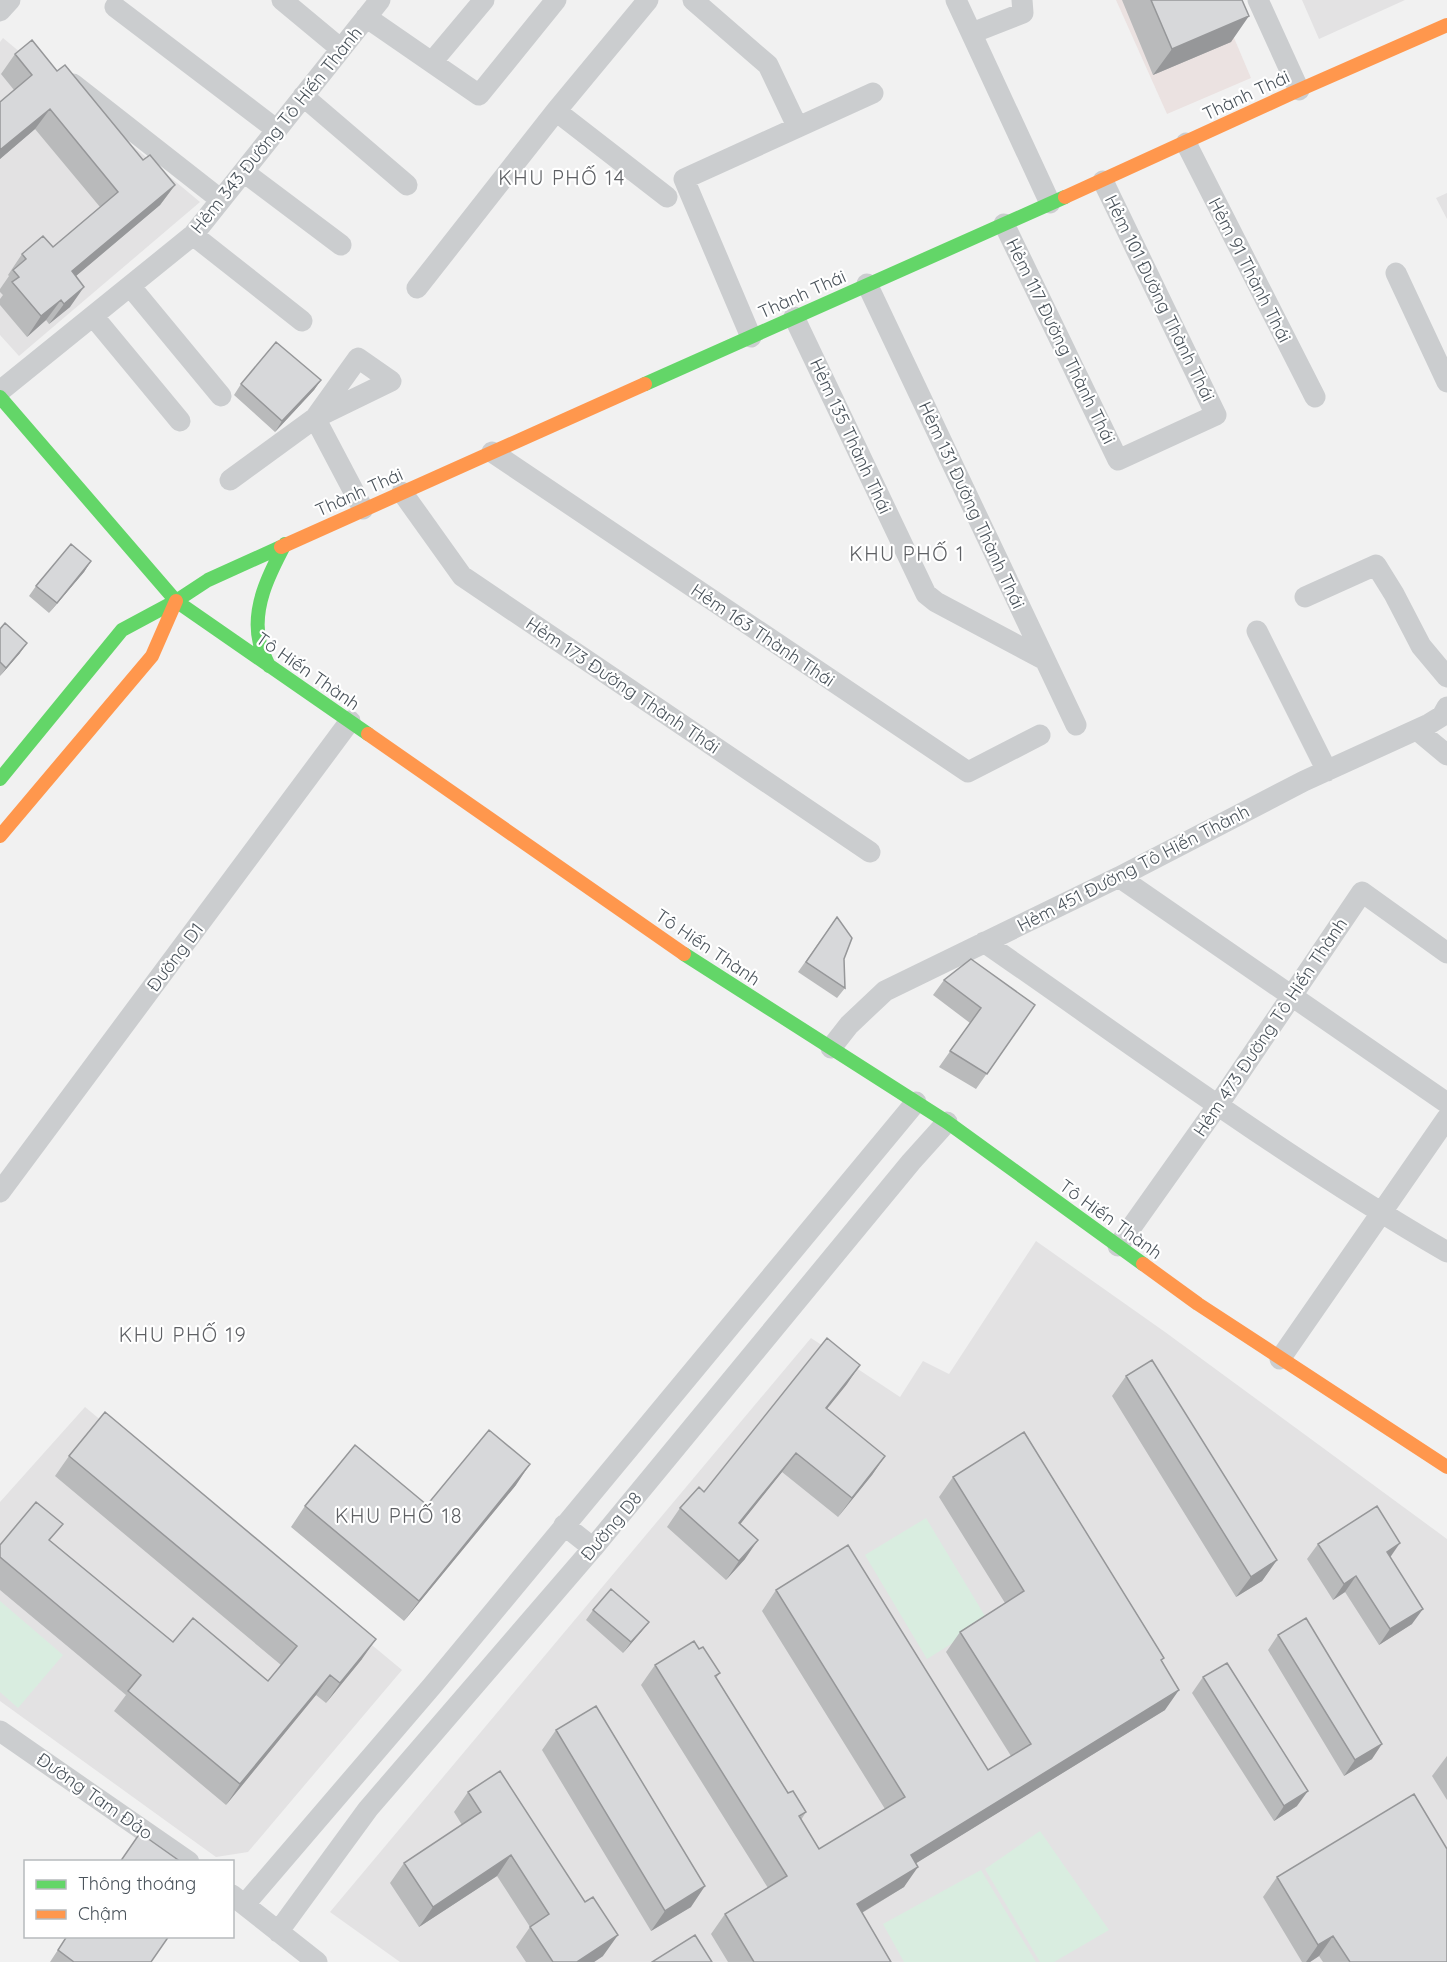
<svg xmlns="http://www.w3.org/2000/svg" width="1447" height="1962" font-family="Quicksand,sans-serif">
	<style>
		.education { fill: #e3e2e3 }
		.medical { fill: #ebe2e1 }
		.green { fill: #d9ede0 }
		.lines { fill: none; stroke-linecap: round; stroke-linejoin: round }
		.street { stroke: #cbcdcf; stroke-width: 21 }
		.fast { stroke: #63d668; stroke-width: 14 }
		.slow { stroke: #ff974d; stroke-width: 14 }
		.wall { fill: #b9babb }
		.shaded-wall { fill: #969799 }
		.building { fill: #d7d8da; stroke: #969799; stroke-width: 1.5 }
		.labels { text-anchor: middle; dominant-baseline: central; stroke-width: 4.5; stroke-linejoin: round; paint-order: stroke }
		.street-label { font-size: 18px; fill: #4a535b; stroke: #fff }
		.neighbourhood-label { font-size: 20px; letter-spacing: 1.5px; fill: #5e6064; stroke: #fff }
	</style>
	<rect width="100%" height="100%" fill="#f1f1f1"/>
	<path class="education" d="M1302,0H1405L1319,39Z
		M3,38L200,202L19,356L0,335V42Z
		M1447,193V219L1436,198Z
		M1036,1241L1165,1332L1447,1539V1962H400L330,1912L811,1338L900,1397L923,1361L949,1374Z
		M85,1407L402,1670L248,1852L216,1857L0,1701V1502Z"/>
	<path class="medical" d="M1116,0H1218L1251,78L1167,114Z"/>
	<path class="green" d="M926,1518L988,1621L927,1659L865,1555Z
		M0,1601L63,1655L18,1708L0,1692Z
		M1040,1831L1109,1930L1054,1962H1040L985,1869Z
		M981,1870L1036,1962H904L883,1924Z"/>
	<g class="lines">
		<path class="street" d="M282,0L341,49
			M693,0L768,65L797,126
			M956,0L1050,203
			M1258,0L1299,90
			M115,7L277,130
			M0,11L10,0
			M366,17L479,95L556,0
			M972,33L1023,13L1022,0
			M432,62L484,0
			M73,84L221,200
			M303,96L407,185
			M556,111L667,197
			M1186,143L1315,397
			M244,172L341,245
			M1004,224L1118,460L1216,415L1103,181
			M193,235L302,321
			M1396,273L1447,382
			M867,284L1076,725
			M130,286L221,396
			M417,288L556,111L648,0
			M93,316L180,421
			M794,317L926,594L936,602L1045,660
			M751,337L684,179L873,93
			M0,391L193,235L380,0
			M492,452L968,772L1040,735
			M230,480L315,418L358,358L391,381L315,418L363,509
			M402,492L462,576L870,852
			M1305,597L1376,565L1394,594L1421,646L1447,677
			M1257,631L1327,771
			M1417,730L1447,755
			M1119,877L1447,1103
			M984,942C1137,1048 1287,1159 1447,1252
			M831,1048L849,1025L885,991L1119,877L1304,781L1429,724L1442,716L1447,707
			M0,1192L350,721
			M1118,1246L1218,1105L1362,892L1447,953
			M1280,1359L1447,1118
			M564,1525L593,1548
			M0,1731L189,1862
			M232,1895L317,1962
			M245,1904L432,1686L916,1102
			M278,1932L368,1809L593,1548L911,1162L947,1122"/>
		<path class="fast" d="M645,384L1065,197
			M0,397L176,601L368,734
			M269,666C266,659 262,652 260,644C251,609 269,574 285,544
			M0,779L122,630L176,601L208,580L281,547
			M684,954L947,1122L1143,1264"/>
		<path class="slow" d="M1065,197L1299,90L1447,25
			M281,547L645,384
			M368,734L684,954
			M0,836L152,656L176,601
			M1143,1264L1198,1304L1447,1467"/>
	</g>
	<path class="wall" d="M1122,0H1242L1231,42L1153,75Z
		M15,54L57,71L143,160L175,185L160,205L76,276L70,307L49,324L46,320L27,337L0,305V299L3,295L0,292V289L9,276L8,275L22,254L53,247L100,207L35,129L0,159V102L14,90L1,74Z
		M321,380L314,390L275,432L234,395L241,384Z
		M91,561L84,572L49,613L29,596L36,586Z
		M0,629L20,653L0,676Z
		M837,917L844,959L845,988L837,998L798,972Z
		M944,980L1035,1005L976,1089L939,1067L970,1023L933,995Z
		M1126,1376L1277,1560L1262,1581L1236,1597L1112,1396Z
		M847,1384L827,1409L885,1456L872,1475L838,1517L782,1472L740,1524L745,1559L726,1580L667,1527L680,1508L704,1492Z
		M69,1456L362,1659L326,1703L316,1695L226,1805L114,1711L126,1695L0,1590V1545L51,1541L173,1642L268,1681L281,1665L55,1476Z
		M953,1477L1162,1661L1165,1710L916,1863L904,1887L862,1913L891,1962H728L711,1934L725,1914L768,1888L641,1685L655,1665L699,1649L720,1673L716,1678L788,1793L806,1812L801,1820L819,1849L885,1809L762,1611L776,1590L988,1770L1011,1756L946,1652L960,1632L1005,1603L939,1497Z
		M516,1485L404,1621L291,1527L305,1506L427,1505Z
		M1318,1544L1390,1558L1412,1624L1379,1645L1345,1592L1333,1600L1307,1559Z
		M593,1610L649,1622L641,1632L623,1653L586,1620Z
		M1278,1635L1372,1759L1344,1776L1268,1650Z
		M1203,1677L1297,1806L1274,1821L1192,1693Z
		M556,1730L691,1907L651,1931L542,1750Z
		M1447,1756V1800L1432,1776Z
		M468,1792L603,1956L594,1962H526L516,1947L530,1927L497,1876L419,1927L390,1883L404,1863L462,1825L454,1812Z
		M1277,1877L1447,1962H1323L1319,1956L1310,1962H1302L1263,1897Z
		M67,1936L151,1962H50Z"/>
	<path class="shaded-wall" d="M1249,16L1231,42L1153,75L1172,49Z
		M50,109L35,129L0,159V150Z
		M175,185L160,205L57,292L72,271Z
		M84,287L70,307L49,324L64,304Z
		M61,300L46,320L27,337L41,316Z
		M321,380L314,390L275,432L282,421Z
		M91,561L84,572L49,613L57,603Z
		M27,643L20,653L0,676L6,668Z
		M860,1365L847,1384L812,1427L826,1408Z
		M796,1453L782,1472L726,1542L739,1523Z
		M885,1456L872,1475L838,1517L852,1498Z
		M530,1464L516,1485L404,1621L419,1601Z
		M758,1540L745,1559L726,1580L739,1561Z
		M1400,1543L1389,1559L1387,1552Z
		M1277,1560L1262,1581L1236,1597L1251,1577Z
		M1356,1576L1345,1592L1333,1600L1344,1584Z
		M1423,1609L1412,1624L1379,1645L1390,1629Z
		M649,1622L641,1632L623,1653L631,1642Z
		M376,1639L362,1659L326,1703L340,1683Z
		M330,1675L316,1695L226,1805L240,1784Z
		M1179,1690L1165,1710L897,1875L911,1855Z
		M1382,1744L1372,1759L1344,1776L1355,1760Z
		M1308,1791L1297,1806L1274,1821L1284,1806Z
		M511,1855L497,1876L419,1927L433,1907Z
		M918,1867L904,1887L843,1924L857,1904Z
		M705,1886L691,1907L651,1931L665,1911Z
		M618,1935L603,1956L594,1962H577Z
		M1333,1936L1319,1956L1310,1962H1306L1318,1945Z"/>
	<path class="building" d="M1151,0H1242L1249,16L1172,49Z
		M32,40L57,71L65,65L143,160L150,155L175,185L72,271L84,287L64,304L61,300L41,316L12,282L19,277L13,270L26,259L22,254L43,236L53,247L118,192L50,109L0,150V102L32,75L15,54Z
		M276,342L321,380L282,421L241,384Z
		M71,544L91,561L57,603L36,586Z
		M5,623L27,643L6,668L0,662V629Z
		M837,917L852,938L844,959L845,988L806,962Z
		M971,959L1035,1005L987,1074L950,1051L981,1008L944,980Z
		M827,1338L860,1365L826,1408L885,1456L852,1498L796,1453L739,1523L758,1540L739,1561L680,1508L699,1487L704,1492Z
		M1152,1360L1277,1560L1251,1577L1126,1376Z
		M105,1412L376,1639L340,1683L330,1675L240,1784L128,1691L141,1675L0,1557V1545L36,1502L63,1524L49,1540L173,1642L193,1618L268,1681L297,1646L69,1456Z
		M489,1430L530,1464L419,1601L305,1506L355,1445L427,1505Z
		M1024,1432L1164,1658L1161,1660L1179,1690L911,1855L918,1867L857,1904L891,1962H754L725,1914L787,1876L655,1665L694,1641L699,1649L703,1647L720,1673L715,1676L788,1793L793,1791L806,1812L799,1816L819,1849L905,1797L776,1590L848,1545L988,1770L1031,1744L960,1632L1024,1591L953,1477Z
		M1377,1506L1400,1543L1387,1552L1423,1609L1390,1629L1356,1576L1344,1584L1318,1544Z
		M611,1589L649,1622L631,1642L593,1610Z
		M1306,1618L1382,1744L1355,1760L1278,1635Z
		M1227,1663L1308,1791L1284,1806L1203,1677Z
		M596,1706L705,1886L665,1911L556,1730Z
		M500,1771L585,1902L593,1897L618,1935L577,1962H553L530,1927L549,1914L511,1855L433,1907L404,1863L481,1812L468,1792Z
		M1414,1794L1447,1849V1962H1350L1333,1936L1318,1945L1277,1877Z
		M140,1833L181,1862H120Z
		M695,1935L712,1962H652Z
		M67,1936H169L151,1962H74L58,1950Z"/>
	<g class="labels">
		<g class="street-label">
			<text transform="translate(1246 95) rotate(-25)">Thành Thái</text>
			<text transform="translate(276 130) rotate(-51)">Hẻm 343 Đường Tô Hiến Thành</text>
			<text transform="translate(1250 270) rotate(63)">Hẻm 91 Thành Thái</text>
			<text transform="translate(802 294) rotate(-24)">Thành Thái</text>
			<text transform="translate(1160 298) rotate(64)">Hẻm 101 Đường Thành Thái</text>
			<text transform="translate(1061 341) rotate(64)">Hẻm 117 Đường Thành Thái</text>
			<text transform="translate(851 436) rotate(65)">Hẻm 135 Thành Thái</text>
			<text transform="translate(359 492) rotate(-24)">Thành Thái</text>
			<text transform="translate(972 505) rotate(65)">Hẻm 131 Đường Thành Thái</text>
			<text transform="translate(763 635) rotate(34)">Hẻm 163 Thành Thái</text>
			<text transform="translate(308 671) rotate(35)">Tô Hiến Thành</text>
			<text transform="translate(623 685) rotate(34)">Hẻm 173 Đường Thành Thái</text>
			<text transform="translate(1133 868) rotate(-27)">Hẻm 451 Đường Tô Hiến Thành</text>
			<text transform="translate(708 947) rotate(34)">Tô Hiến Thành</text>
			<text transform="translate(175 957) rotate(-53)">Đường D1</text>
			<text transform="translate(1270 1027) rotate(-56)">Hẻm 473 Đường Tô Hiến Thành</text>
			<text transform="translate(1111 1219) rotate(36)">Tô Hiến Thành</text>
			<text transform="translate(611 1526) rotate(-50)">Đường D8</text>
			<text transform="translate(95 1796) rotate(35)">Đường Tam Đảo</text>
		</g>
		<g class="neighbourhood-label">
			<text x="562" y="177">KHU PHỐ 14</text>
			<text x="907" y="553">KHU PHỐ 1</text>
			<text x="183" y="1334">KHU PHỐ 19</text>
			<text x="399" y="1515">KHU PHỐ 18</text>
		</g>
	</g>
	<rect x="24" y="1860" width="210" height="78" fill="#ffffff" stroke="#b7babd" stroke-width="1.5"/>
	<rect x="36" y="1880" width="30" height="9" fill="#63d668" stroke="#b7babd" stroke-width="1.5"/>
	<text x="78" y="1890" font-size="18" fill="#4a535b">Thông thoáng</text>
	<rect x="36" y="1910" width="30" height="9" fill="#ff974d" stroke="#b7babd" stroke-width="1.5"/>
	<text x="78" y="1920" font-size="18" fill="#4a535b">Chậm</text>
</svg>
